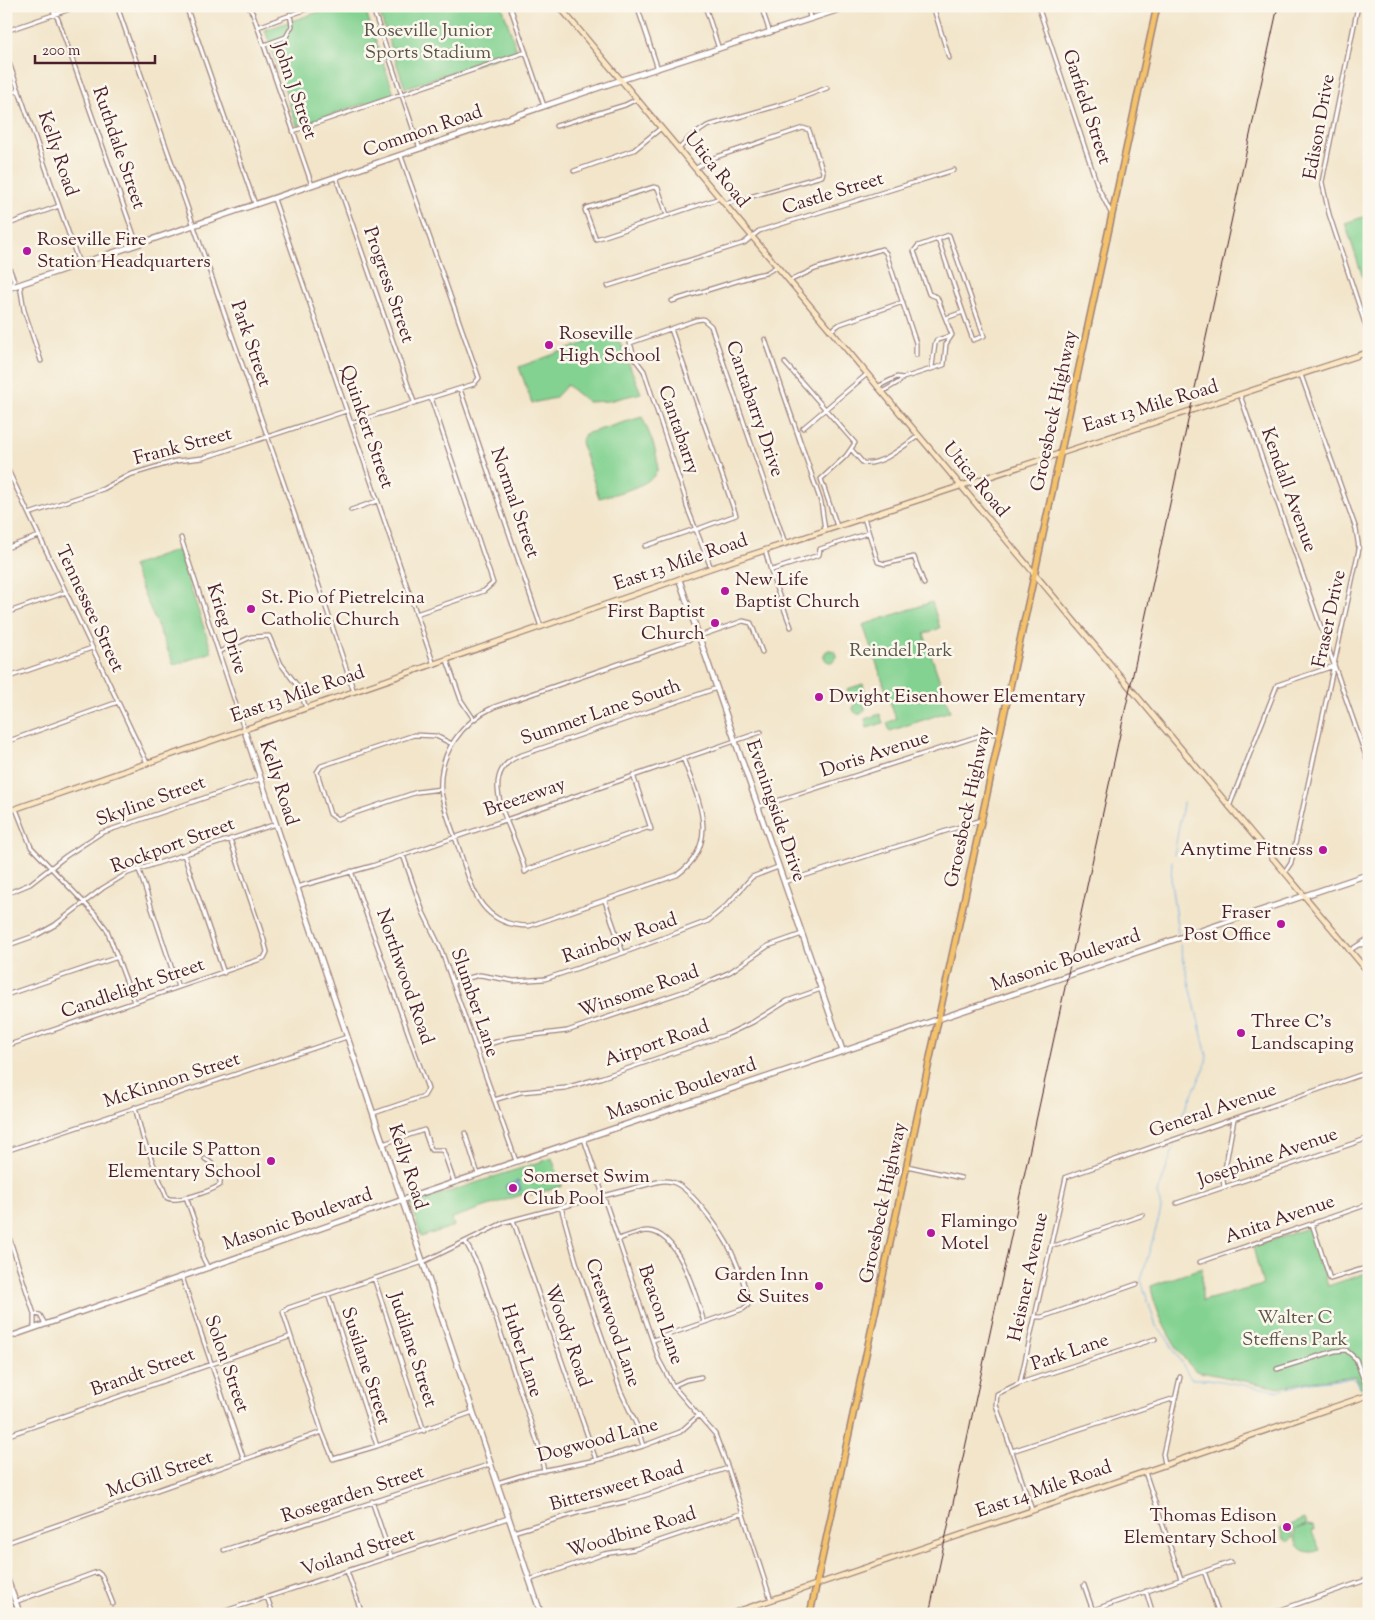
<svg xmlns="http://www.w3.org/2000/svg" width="1375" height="1620" font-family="'Sorts Mill Goudy',serif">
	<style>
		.green { fill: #83d291; stroke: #66785e }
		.water { fill: #71ade3; stroke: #5e6687 }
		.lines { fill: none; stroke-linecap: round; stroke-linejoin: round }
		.stream { stroke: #71ade3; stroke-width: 1 }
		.minor-casing { stroke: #9e827a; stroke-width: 5.5 }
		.tertiary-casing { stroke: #9e827a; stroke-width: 7 }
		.secondary-casing { stroke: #9e827a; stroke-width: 7 }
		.primary-casing { stroke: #9e827a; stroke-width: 8 }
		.minor { stroke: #fff; stroke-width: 3 }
		.tertiary { stroke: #fff; stroke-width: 4.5 }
		.secondary { stroke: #fbe7c3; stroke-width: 4.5 }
		.primary { stroke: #f4c26a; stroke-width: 5 }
		.rail { stroke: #4a1f2b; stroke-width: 1 }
		.poi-dot { fill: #b5179e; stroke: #fbf7ec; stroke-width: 2 }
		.labels { text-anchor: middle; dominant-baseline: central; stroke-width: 5; stroke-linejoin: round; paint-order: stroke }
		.park-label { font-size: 19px; fill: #5b554a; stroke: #fbf7ec }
		.street-label { font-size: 19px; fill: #4a1f2b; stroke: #fbf7ec }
		.poi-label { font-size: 19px; fill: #4a1f2b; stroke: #fbf7ec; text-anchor: start }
	</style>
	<rect width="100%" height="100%" fill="#fbf7ec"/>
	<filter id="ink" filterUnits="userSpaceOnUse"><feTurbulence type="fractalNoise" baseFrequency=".02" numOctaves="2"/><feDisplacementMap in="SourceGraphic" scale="10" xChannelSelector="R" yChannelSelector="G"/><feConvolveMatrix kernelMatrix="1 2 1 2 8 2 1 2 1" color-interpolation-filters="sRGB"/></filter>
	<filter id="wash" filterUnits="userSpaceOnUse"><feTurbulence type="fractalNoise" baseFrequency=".0096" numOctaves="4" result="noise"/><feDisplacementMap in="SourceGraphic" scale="20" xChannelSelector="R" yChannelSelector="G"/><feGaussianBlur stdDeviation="1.12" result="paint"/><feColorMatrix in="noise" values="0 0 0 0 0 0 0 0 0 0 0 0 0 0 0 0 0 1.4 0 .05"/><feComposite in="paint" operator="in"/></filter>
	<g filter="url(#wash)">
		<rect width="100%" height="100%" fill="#f2e5ca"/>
		<path class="green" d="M336,6H364L394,94L297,126L265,30Z
			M406,6H502L517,51L405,88L380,15Z
			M1369,215V276L1363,278L1345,223Z
			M609,334L620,343L641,393L608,401L588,402L567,385L555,398L532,403L519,367Z
			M642,417C648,430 660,456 657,470C654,485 612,495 599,498L581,442L585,434Z
			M178,550L212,652L174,665L132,566Z
			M932,602L940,628L924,634L950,711L890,731L887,723L896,719L863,625Z
			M824 656a6 6 0 1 1 12 0a6 6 0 1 1-12 0Z
			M863,684L865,695L851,700L847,689Z
			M853 708a6 6 0 1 1 12 0a6 6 0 1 1-12 0Z
			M880,714L883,723L867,728L865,719Z
			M552,1158L562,1186L531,1195L530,1192L452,1218L454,1226L421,1237L411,1204Z
			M1310,1227L1328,1286L1369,1272V1385L1361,1388L1356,1376L1310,1381L1279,1388L1196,1371C1176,1354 1154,1311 1151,1286L1202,1268V1301L1263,1285L1253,1247Z
			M1304,1519L1306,1525L1297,1529L1308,1525L1313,1526L1314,1530L1312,1532L1320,1550C1303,1557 1292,1545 1295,1529L1291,1530L1293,1538L1288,1542L1283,1538L1280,1529Z"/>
		<path class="water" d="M518,1181L521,1190L508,1194L505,1186Z"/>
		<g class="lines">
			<path class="stream" d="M1174,855L1183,803
				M1172,861L1171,882L1178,933
				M1174,1132L1205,1067L1207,1056L1180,945
				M1174,1147L1158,1193L1161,1209L1159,1218L1141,1280L1156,1326L1167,1338L1191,1379H1209L1278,1391L1310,1382L1353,1378L1356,1379L1360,1387
				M1369,1411V1412"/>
		</g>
	</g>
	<g filter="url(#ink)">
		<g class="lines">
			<defs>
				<path id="minor" d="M50,6L58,19L137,244
					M117,6L306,547L354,692
					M186,6L255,204
					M248,6L253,14L312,185
					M372,6L420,149
					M510,6L544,106
					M637,6L658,69
					M705,6L719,49
					M761,6L770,33
					M808,6L810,19
					M933,6L949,58
					M1038,6L1098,187L1112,215
					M1358,6L1322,182L1329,214L1369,336
					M258,27L315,6
					M6,31L79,6
					M264,45L286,37L292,26L290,14
					M6,54L79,263
					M6,95L19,90
					M556,126L625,105L637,99
					M293,131L526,52
					M679,149L689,138L707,126L787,103L827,88
					M696,168L713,158L803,128L809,130L823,172L822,176L725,204
					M574,171L634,150L661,128
					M336,177L414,402
					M274,199L434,665
					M667,215L658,188L654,187L586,208L585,210L596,239L720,198
					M6,225L59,206
					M938,239L963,312
					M6,260L14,280L12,287
					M6,278L11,286
					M789,281L815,269L882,249L886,253L916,343V355
					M20,285L24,310L41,361
					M608,286L744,243L759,231L954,170
					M672,301L756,275L766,273L776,267
					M671,329L736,515L695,530
					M830,331L840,324L903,302
					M765,339L821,502L825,530
					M785,363L855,443L846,456L821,479L837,526
					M932,367L935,344L937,340L951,336
					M877,387L897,377L903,378L944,365L946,344L952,335L937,297L929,294L914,251L918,246L949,235L984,336L973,340L963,312L946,318
					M460,389L541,627
					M882,392L899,382L903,378
					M1240,395L1369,765
					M351,423L474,384L479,378L401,156
					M803,428L866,375
					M851,449L863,463C881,466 904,446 918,436
					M6,466L147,763
					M6,480L12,478
					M351,510L377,501
					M29,514L103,489L129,475L176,461L203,458L346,411
					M864,518L878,562L885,564L914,557L924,584
					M181,538L244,729
					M645,546L695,529
					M6,548L39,536
					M765,550L775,585L791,627
					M711,568L687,507L685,497L644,371L635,359L630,343L696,320L703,319L711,326L785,543
					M772,570L819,555L820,549L868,533
					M6,613L66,592
					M416,614L484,591L493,583L431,398
					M219,652L251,637L269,636L281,664L299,688L306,708
					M447,660L461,700L473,718
					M6,678L92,648
					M6,742L118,702
					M683,758C698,799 722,843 677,875L529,926C479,926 472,887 459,849C453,830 444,811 441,791C438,753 462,722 494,707L743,621L751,623L762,652
					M633,775L651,829L647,828L529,869L525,872C521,838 470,776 519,756L717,688
					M441,789L417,792L337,819L330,814L317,772L321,766L414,735L436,736L452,744
					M758,807L988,733L999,734
					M1229,807L1277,685L1334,666
					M16,809L31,847L96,915L107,930L134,1002
					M184,855L224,973
					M403,855L423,912L440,947L516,1161
					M139,870L178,987
					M351,871L428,1089L424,1096L374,1113
					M1285,872L1291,863L1359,549L1356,529L1301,375
					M784,882L981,820
					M297,887L372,866L761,732
					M6,894L30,884L66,856L101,833L260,779
					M605,901L623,953
					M1359,945L1369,944
					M6,946L37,935L55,925L103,888L128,873L276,824
					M1349,951L1369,938
					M452,982L480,975L514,981L545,979L623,953L708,921L727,905L752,877L778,867
					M6,995L118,957
					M6,1046L264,958L267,952L264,940L230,839
					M475,1048L510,1038L567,1031L694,988L730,972L768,946L802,934
					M494,1100L521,1092L565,1088L600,1078L728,1034L753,1022L787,1001L821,989
					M135,1107L143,1138L167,1198C177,1203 211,1191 220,1185C221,1174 215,1164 205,1159
					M465,1133L478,1174
					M584,1139L659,1360L673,1386L715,1434L728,1468L771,1600
					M383,1144L424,1130L431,1150H443L454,1182
					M6,1151L347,1037
					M907,1166L961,1178
					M1224,1187L1223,1180L1234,1119
					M186,1197L202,1243V1256L208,1268
					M1177,1203L1369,1138
					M561,1207L577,1265L621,1392L637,1426L643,1446
					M513,1220L596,1460
					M1312,1224L1330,1279L1369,1267
					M6,1237H9L34,1314V1328
					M619,1239C628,1236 639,1231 648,1231C680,1233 696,1297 704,1322
					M466,1243L478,1265L539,1447L544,1471
					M1051,1245H1057L1143,1215
					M1200,1262L1369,1204
					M182,1277L244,1460
					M374,1278L424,1431
					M328,1294L377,1446
					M34,1314L40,1315L45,1324
					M1035,1317H1042L1137,1284
					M1277,1369L1335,1351L1346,1350L1356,1359L1369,1395
					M1020,1383L1066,1177L1369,1072
					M673,1386L686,1380L701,1377
					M473,1412L377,1446L333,1459L322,1432L283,1312L288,1308L423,1262L505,1222L653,1183C660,1181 668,1180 675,1183C692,1190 723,1234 731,1251C738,1266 747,1288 748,1305L743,1309L653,1340
					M6,1436L289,1337
					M1012,1451L1175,1398
					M1165,1464L1163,1454L1180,1377
					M1145,1472L1181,1579
					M497,1483L530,1473L596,1460L643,1446L680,1432L699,1415
					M372,1501L391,1557
					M1032,1510L996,1405L997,1394L1020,1383L1155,1339
					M513,1532L577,1513L628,1501L728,1468
					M6,1543L322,1432
					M224,1550L491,1464
					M347,1571L362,1614
					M1204,1571L1219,1614
					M529,1580L604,1554L635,1549L743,1513
					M1084,1585L1094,1614
					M1146,1591L1153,1614
					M267,1597L273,1614
					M15,1602L97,1572L102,1576L113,1604
					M1093,1610L1231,1562
					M216,1614L508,1518
					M1269,1614L1369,1579"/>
				<path id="tertiary" d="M6,289L621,80L850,6
					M679,579L843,1052
					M244,729L541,1614
					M6,1338L402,1200L1369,874
					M6,1576L20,1614"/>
				<path id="secondary" d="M559,6L1369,973
					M6,812L711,568L1369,352
					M730,1614L1369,1395"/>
				<path id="primary" d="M810,1614L1157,6"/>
			</defs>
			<use href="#minor" class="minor-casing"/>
			<use href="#tertiary" class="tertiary-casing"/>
			<use href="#secondary" class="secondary-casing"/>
			<use href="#primary" class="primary-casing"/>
			<use href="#minor" class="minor"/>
			<use href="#tertiary" class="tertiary"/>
			<use href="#secondary" class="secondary"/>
			<use href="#primary" class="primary"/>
			<path class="rail" d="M929,1614L1278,6"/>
		</g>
	</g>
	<g class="poi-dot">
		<circle cx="27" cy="251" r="5"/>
		<circle cx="549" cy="345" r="5"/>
		<circle cx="725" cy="591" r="5"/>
		<circle cx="251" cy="609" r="5"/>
		<circle cx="715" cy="623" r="5"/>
		<circle cx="819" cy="697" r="5"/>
		<circle cx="1323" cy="850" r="5"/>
		<circle cx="1281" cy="924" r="5"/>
		<circle cx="1241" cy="1033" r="5"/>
		<circle cx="271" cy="1161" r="5"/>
		<circle cx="513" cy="1188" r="5"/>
		<circle cx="931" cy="1233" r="5"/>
		<circle cx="819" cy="1286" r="5"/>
		<circle cx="1287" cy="1527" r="5"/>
	</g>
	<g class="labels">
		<g class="park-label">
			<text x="428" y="31">Roseville Junior<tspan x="428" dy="22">Sports Stadium</tspan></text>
			<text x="901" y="651">Reindel Park</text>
			<text x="1295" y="1318">Walter C<tspan x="1295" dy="22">Steffens Park</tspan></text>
		</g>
		<g class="street-label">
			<text transform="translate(294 91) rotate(71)">John J Street</text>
			<text transform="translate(1086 107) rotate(72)">Garfield Street</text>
			<text transform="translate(1320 127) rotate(-80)">Edison Drive</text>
			<text transform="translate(423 132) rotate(-19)">Common Road</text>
			<text transform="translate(118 148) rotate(71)">Ruthdale Street</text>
			<text transform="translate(57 154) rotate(71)">Kelly Road</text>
			<text transform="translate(716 170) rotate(51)">Utica Road</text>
			<text transform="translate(833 194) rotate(-17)">Castle Street</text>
			<text transform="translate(388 285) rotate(71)">Progress Street</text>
			<text transform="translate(250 344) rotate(71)">Park Street</text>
			<text transform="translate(1151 407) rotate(-17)">East 13 Mile Road</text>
			<text transform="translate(754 409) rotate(71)">Cantabarry Drive</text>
			<text transform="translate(1055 411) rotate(-78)">Groesbeck Highway</text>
			<text transform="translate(366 427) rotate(71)">Quinkert Street</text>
			<text transform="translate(678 430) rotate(71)">Cantabarry</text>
			<text transform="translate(183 447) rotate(-15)">Frank Street</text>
			<text transform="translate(975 480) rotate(50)">Utica Road</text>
			<text transform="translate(1288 490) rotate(70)">Kendall Avenue</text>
			<text transform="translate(514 503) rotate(71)">Normal Street</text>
			<text transform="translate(681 563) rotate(-19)">East 13 Mile Road</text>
			<text transform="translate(89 609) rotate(65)">Tennessee Street</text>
			<text transform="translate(1330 619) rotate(-78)">Fraser Drive</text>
			<text transform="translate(226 629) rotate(72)">Krieg Drive</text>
			<text transform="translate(298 695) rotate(-19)">East 13 Mile Road</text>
			<text transform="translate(601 713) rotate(-19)">Summer Lane South</text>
			<text transform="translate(875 755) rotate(-18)">Doris Avenue</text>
			<text transform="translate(278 783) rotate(72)">Kelly Road</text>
			<text transform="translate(525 798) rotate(-19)">Breezeway</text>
			<text transform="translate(151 802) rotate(-20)">Skyline Street</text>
			<text transform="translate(969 807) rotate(-78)">Groesbeck Highway</text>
			<text transform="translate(775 811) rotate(71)">Eveningside Drive</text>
			<text transform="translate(173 846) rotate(-20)">Rockport Street</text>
			<text transform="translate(620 939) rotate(-19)">Rainbow Road</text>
			<text transform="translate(1066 961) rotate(-19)">Masonic Boulevard</text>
			<text transform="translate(404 977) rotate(71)">Northwood Road</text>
			<text transform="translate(133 989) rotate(-19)">Candlelight Street</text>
			<text transform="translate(639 992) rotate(-19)">Winsome Road</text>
			<text transform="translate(474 1003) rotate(71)">Slumber Lane</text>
			<text transform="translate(657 1044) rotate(-19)">Airport Road</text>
			<text transform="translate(172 1081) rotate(-18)">McKinnon Street</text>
			<text transform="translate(682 1090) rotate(-19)">Masonic Boulevard</text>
			<text transform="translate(1213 1111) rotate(-19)">General Avenue</text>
			<text transform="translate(1268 1158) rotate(-19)">Josephine Avenue</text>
			<text transform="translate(407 1167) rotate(72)">Kelly Road</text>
			<text transform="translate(884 1203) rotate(-78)">Groesbeck Highway</text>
			<text transform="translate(298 1220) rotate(-19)">Masonic Boulevard</text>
			<text transform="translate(1280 1220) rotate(-19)">Anita Avenue</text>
			<text transform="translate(1029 1277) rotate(-78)">Heisner Avenue</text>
			<text transform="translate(660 1315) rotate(71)">Beacon Lane</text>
			<text transform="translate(612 1323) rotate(71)">Crestwood Lane</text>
			<text transform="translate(567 1336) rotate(71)">Woody Road</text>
			<text transform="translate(412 1350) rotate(72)">Judilane Street</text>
			<text transform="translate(521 1351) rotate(72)">Huber Lane</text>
			<text transform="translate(1070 1353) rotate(-19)">Park Lane</text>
			<text transform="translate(226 1364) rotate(71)">Solon Street</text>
			<text transform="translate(365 1366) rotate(72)">Susilane Street</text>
			<text transform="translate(143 1373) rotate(-20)">Brandt Street</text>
			<text transform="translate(598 1441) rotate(-15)">Dogwood Lane</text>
			<text transform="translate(160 1475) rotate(-19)">McGill Street</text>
			<text transform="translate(617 1487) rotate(-16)">Bittersweet Road</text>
			<text transform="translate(1044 1490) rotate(-19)">East 14 Mile Road</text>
			<text transform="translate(353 1495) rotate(-18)">Rosegarden Street</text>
			<text transform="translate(632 1533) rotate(-17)">Woodbine Road</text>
			<text transform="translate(358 1553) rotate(-18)">Voiland Street</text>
		</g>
		<g class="poi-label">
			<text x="37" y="240">Roseville Fire<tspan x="37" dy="22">Station Headquarters</tspan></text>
			<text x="559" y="334">Roseville<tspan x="559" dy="22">High School</tspan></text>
			<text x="735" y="580">New Life<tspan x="735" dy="22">Baptist Church</tspan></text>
			<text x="261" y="598">St. Pio of Pietrelcina<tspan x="261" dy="22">Catholic Church</tspan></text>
			<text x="705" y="612" text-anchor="end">First Baptist<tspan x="705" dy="22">Church</tspan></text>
			<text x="829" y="697">Dwight Eisenhower Elementary</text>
			<text x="1313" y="850" text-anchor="end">Anytime Fitness</text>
			<text x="1271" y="913" text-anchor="end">Fraser<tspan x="1271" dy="22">Post Office</tspan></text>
			<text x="1251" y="1022">Three C's<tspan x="1251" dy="22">Landscaping</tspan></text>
			<text x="261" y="1150" text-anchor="end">Lucile S Patton<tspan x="261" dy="22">Elementary School</tspan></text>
			<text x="523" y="1177">Somerset Swim<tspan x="523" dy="22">Club Pool</tspan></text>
			<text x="941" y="1222">Flamingo<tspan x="941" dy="22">Motel</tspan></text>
			<text x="809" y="1275" text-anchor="end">Garden Inn<tspan x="809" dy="22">&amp; Suites</tspan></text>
			<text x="1277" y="1516" text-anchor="end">Thomas Edison<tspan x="1277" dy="22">Elementary School</tspan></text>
		</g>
	</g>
	<rect width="1375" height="1620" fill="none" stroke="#fbf7ec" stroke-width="25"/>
	<path d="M35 55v8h120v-8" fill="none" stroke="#4a1f2b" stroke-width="2.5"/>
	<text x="42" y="55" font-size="15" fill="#4a1f2b" stroke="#fbf7ec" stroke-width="4" paint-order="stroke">200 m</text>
</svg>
